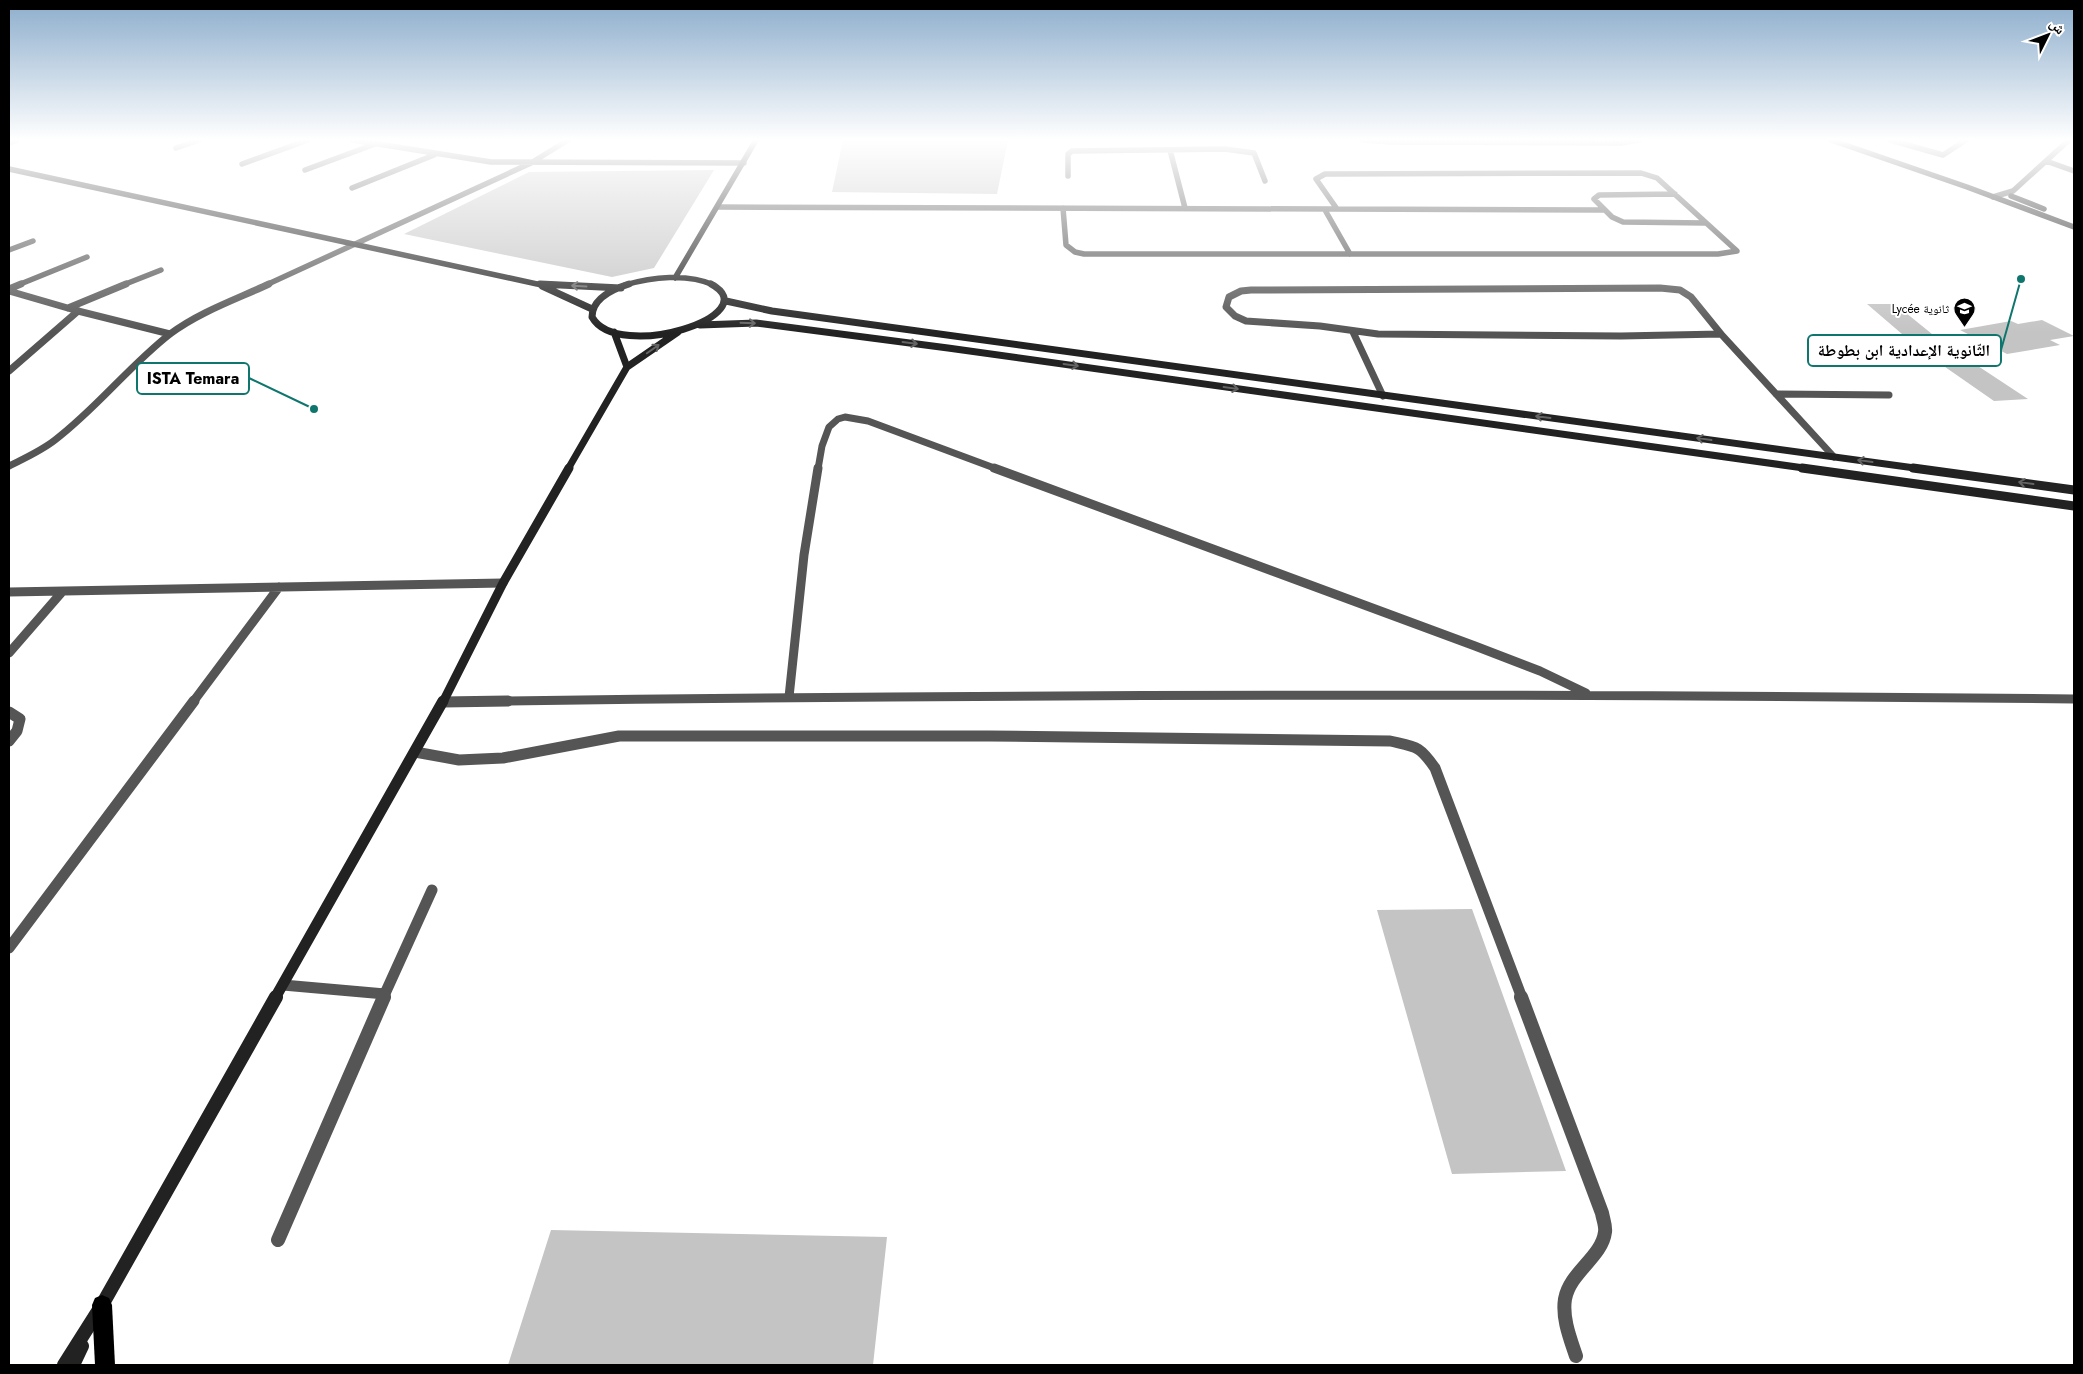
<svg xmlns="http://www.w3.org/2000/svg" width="2083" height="1374" font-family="Jost,'Noto Naskh Arabic',sans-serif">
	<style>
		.building { fill: #c4c4c4 }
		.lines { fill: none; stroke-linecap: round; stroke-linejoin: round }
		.lane-far4 { stroke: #555; stroke-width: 5.5 }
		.lane-far3 { stroke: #555; stroke-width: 7 }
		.lane-far2 { stroke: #555; stroke-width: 9 }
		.lane-far1 { stroke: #555; stroke-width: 11 }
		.lane { stroke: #555; stroke-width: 14 }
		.street-far3 { stroke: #555; stroke-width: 5.5 }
		.street-far2 { stroke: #555; stroke-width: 7 }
		.street-far1 { stroke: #555; stroke-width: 9 }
		.street { stroke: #555; stroke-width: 11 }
		.secondary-far4 { stroke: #222; stroke-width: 5.5 }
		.secondary-far3 { stroke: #222; stroke-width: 7 }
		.secondary-far2 { stroke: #222; stroke-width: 9 }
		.secondary-far1 { stroke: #222; stroke-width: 11 }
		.secondary { stroke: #222; stroke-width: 14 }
		.primary { fill: #000; fill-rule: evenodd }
		.oneway { stroke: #646464 }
		.labels { text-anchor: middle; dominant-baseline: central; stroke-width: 4; stroke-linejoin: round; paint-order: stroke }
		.far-poi-label { font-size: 12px; fill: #000; stroke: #fff; text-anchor: end }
		.leader { fill: none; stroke: #0f766e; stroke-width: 2 }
		.callout-dot { fill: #0f766e; stroke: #fff; stroke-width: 2 }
		.callout { fill: #fff; stroke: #0f766e; stroke-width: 2 }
		.callout-label { font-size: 16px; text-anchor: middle; font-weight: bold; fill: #000 }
	</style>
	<rect width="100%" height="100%" fill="#fff"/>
	<path class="building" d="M843,140H1008L997,194L832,192Z
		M714,170L654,268L612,277L404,234L529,172Z
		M1867,304H1895L1932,334H1902Z
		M2042,320L2074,336L2050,340L2060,345L2007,354L1960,330L2011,321L2018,324Z
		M1943,343L2028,399L1994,401L1912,344Z
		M1472,909L1566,1171L1452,1174L1377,910Z
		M551,1230L887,1237L873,1365H508Z"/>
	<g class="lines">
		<path class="lane-far4" d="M305,170L375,144
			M9,250L33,241"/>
		<path class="lane-far3" d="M9,371L78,311
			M818,469L822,446L829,427L838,419L845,417L868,421L997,469"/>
		<path class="lane-far2" d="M994,468L1475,646L1540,671L1586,693
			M789,697L804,555L818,468
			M443,702C987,694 1530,693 2074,699"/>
		<path class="lane-far1" d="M443,702L508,701
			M415,752L459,760L503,758L619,736H989L1390,741C1416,747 1419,745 1435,768L1522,998
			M283,985L385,994
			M383,998L432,890"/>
		<path class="lane" d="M1521,997L1602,1213C1603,1219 1606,1226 1605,1232C1602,1257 1570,1272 1565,1299C1562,1318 1570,1338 1576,1356
			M278,1240L384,997"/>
		<path class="street-far3" d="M353,140L491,162L744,163
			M1362,140L1391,142L1621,143L1639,140
			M1890,140L1943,155L1966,140
			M9,143L17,140
			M176,148L199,140
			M1170,150L1185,208
			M2046,161L2074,171
			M242,164L308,140
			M1068,176V154L1072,151L1225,149L1254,153L1265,181
			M352,188L434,155
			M1675,194L1599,195L1594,199L1612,217L1623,222L1706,223
			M1993,197L2013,191L2069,140
			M718,207L1604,210
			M1063,208L1066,245L1075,252L1084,254H1718L1737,251L1657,178L1641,173L1325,174L1316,179L1337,209
			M1325,210L1350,254
			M18,285L87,257
			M123,285L161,270
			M266,285L531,163L568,140"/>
		<path class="street-far2" d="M1660,288L1680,290L1691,297L1721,334L1621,336L1378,334L1320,326L1246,321L1235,316L1226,307L1229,297L1241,291L1251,290Z
			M9,289L21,284
			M9,291L78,311L170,334
			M68,308L126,284
			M1353,332L1383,396
			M1721,334L1834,457
			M1776,394L1889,395
			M9,466C25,458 41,451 55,440C97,408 129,366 170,334C199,312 237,299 269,284"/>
		<path class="street-far1" d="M9,592L503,583
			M9,653L62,592
			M193,702L279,587"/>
		<path class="street" d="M9,712L20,719L17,731L9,741
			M9,948L194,701"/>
		<path class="secondary-far4" d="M1831,140L1967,187L2074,227
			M9,169L537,284L566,285
			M2011,196L2044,209
			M675,278L756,140
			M625,285C652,277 687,273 714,285"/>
		<path class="secondary-far3" d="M540,284L621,288
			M629,284C613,289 592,298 592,317C618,363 769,315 711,284
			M542,286L592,309
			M726,301L772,311L1922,469
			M700,325L756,323L948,348L1811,469
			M614,332L627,367
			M568,469L627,367L678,332"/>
		<path class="secondary-far2" d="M1802,468L2074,506
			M1913,468L2074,490
			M443,702L503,583L569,468"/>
		<path class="secondary-far1" d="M275,998L443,701"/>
		<path class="secondary" d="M64,1365L102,1305L276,997
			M73,1365L82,1346"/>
		<path class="primary" d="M102,1295L109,1298L112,1305L115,1365H95L92,1305L95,1298Z"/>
	</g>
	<defs><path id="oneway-shaft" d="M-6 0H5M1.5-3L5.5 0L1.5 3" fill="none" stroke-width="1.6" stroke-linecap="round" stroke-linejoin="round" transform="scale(1.25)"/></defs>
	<g class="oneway">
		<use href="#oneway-shaft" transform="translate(579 286) rotate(-177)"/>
		<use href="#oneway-shaft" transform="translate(748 323) rotate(2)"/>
		<use href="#oneway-shaft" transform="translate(910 343) rotate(7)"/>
		<use href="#oneway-shaft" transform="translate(653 349) rotate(-35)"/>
		<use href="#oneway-shaft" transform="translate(1071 365) rotate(8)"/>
		<use href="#oneway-shaft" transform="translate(1231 388) rotate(8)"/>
		<use href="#oneway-shaft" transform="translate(1543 417) rotate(-173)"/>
		<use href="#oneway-shaft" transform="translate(1704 439) rotate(-172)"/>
		<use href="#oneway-shaft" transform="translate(1865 461) rotate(-172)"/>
		<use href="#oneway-shaft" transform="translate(2026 483) rotate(-172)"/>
	</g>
	<linearGradient id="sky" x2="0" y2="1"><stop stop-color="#8cadcc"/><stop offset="0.42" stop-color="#fff"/><stop offset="1" stop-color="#fff" stop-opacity="0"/></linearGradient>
	<rect width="2083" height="333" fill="url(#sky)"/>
	<defs>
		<symbol id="school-pin" viewBox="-11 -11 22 30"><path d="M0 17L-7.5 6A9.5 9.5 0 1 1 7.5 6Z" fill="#000" stroke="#fff"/><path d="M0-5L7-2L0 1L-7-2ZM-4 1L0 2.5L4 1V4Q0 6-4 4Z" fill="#fff"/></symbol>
	</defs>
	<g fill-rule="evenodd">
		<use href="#school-pin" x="1952" y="296" width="25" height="34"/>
	</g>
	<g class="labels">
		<g class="far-poi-label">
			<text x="1949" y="309">Lycée ثانوية</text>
		</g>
	</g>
	<path class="leader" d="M2021 279L2001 350M314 409L249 378"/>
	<g class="callout-dot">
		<circle cx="2021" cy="279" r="5"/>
		<circle cx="314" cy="409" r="5"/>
	</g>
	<g class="callout">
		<rect x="1808" y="335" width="193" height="31" rx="5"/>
		<rect x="137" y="363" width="112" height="31" rx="5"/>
	</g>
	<g class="callout-label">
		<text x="1904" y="356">الثّانوية الإعدادية ابن بطوطة</text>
		<text x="193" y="384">ISTA Temara</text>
	</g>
	<rect width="2083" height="1374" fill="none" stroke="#000000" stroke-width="20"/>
	<g transform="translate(2048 35) rotate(48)" stroke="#ffffff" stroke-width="4" paint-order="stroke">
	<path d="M0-4L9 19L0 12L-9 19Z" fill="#000000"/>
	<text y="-8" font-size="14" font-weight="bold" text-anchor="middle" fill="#000000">ش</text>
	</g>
</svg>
